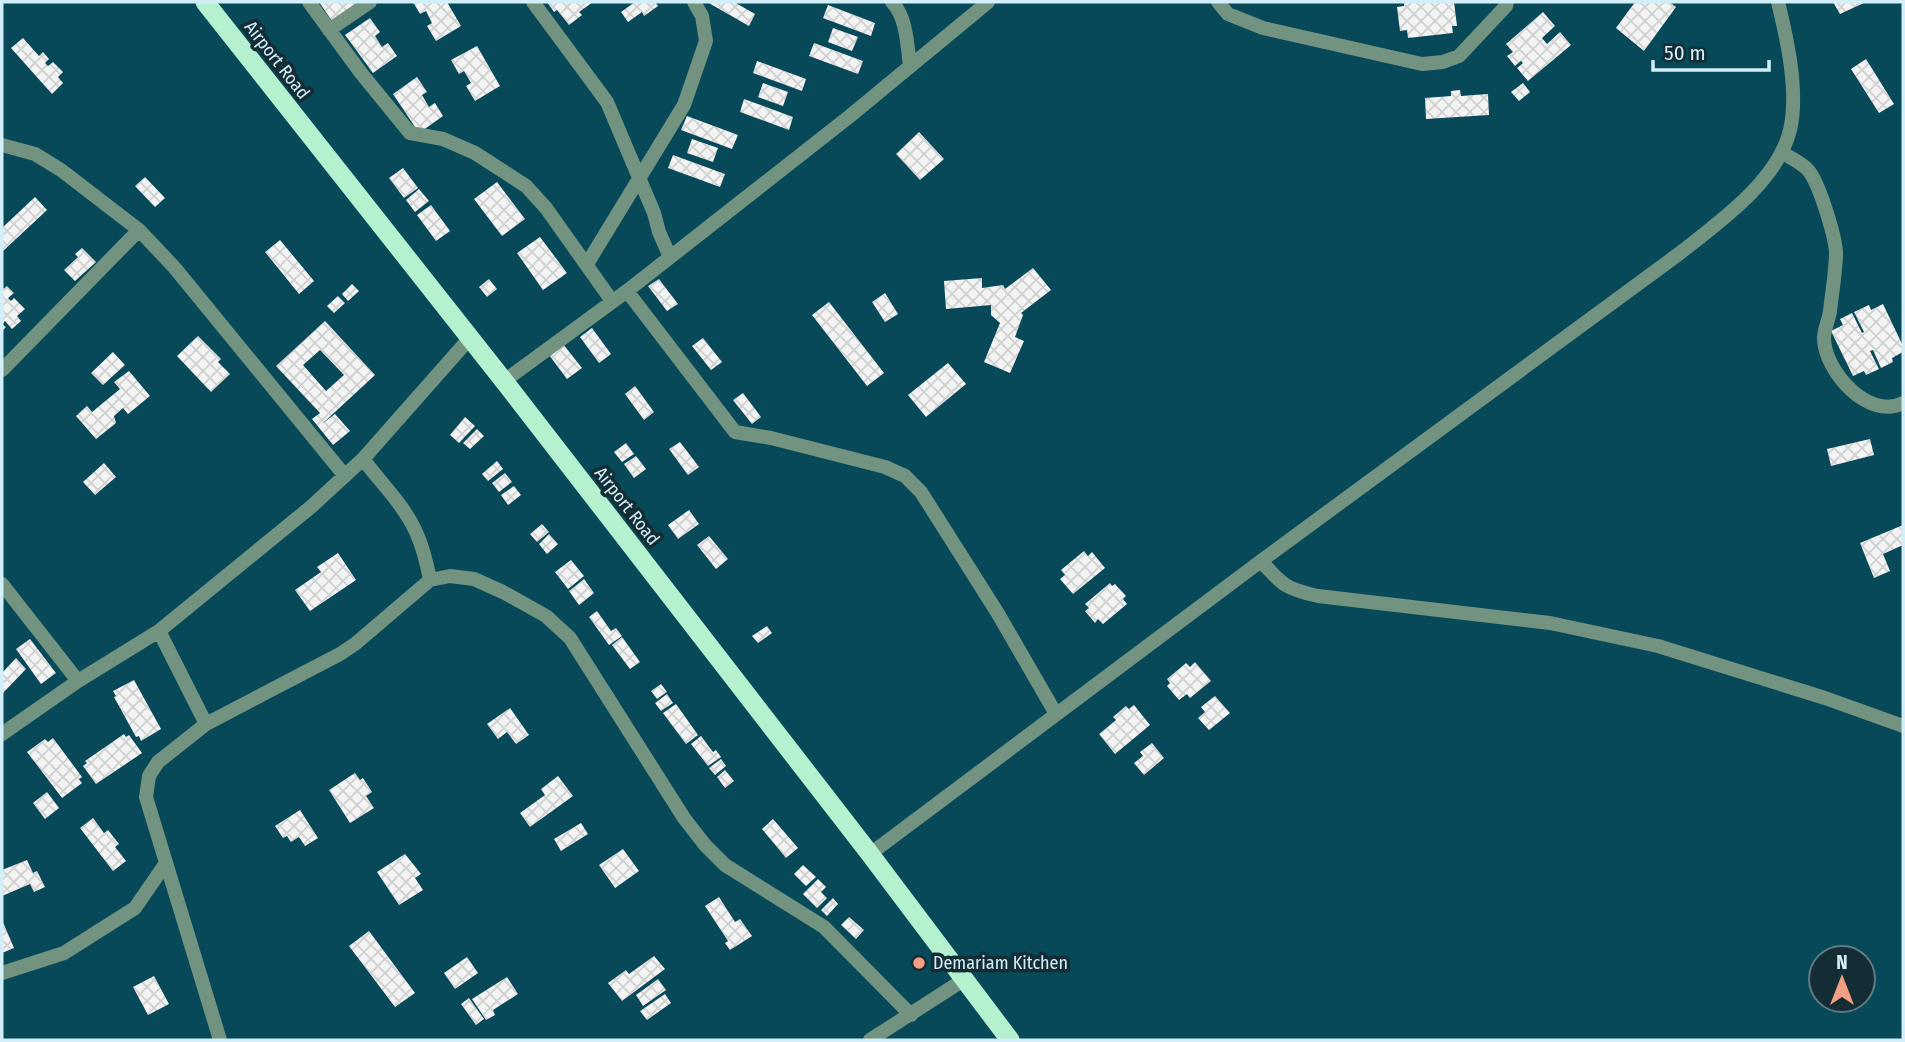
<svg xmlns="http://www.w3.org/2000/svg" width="1905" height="1042" font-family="'Fira Sans Condensed',sans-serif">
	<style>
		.building { fill: url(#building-cross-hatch); fill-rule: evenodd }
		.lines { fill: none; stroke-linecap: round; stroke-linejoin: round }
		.minor { stroke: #739381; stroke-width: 14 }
		.trunk { stroke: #b5f0cf; stroke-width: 19 }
		.poi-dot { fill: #f39f82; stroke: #142c33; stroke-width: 2.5 }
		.labels { text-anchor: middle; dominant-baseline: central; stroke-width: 7; stroke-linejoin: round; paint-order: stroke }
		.street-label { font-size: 18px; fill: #d2eef8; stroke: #142c33 }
		.poi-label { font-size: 18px; fill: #d2eef8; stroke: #142c33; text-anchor: start }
	</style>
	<defs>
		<pattern id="building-cross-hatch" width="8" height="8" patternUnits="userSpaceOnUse" patternTransform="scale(1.75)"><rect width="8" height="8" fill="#f3f3f3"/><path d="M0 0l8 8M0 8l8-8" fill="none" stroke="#cfd1d1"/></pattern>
	</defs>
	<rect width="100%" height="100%" fill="#074959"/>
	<path class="building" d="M319,2H355L357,4L332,21Z
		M413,2H447L461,26L436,41L427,26L432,23L426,11L420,14Z
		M547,2L573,3L593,2L579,12L582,15L569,25L557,10L554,12Z
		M635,2H655L658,6L644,16L642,12L628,22L621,12Z
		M707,2H734L755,14L749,26Z
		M1404,2H1454L1457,26H1452L1453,33L1408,38L1407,30L1400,31L1397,7L1404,6Z
		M1635,2H1669L1676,7L1644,51L1616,28Z
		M1833,2H1866L1840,14Z
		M828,5L875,23L871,36L823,18Z
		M1543,12L1555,26L1542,38L1547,44L1560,32L1571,45L1528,81L1517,68L1523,63L1521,61L1515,66L1507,56L1513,52L1506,44Z
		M370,18L380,32L375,36L382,47L388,43L397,56L373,73L345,35Z
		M833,28L858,37L852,51L828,42Z
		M23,38L39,56L43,52L49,59L45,63L48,66L53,62L63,72L58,77L63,83L52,94L11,48Z
		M814,43L863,61L858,74L809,56Z
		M477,46L500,86L475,101L466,86L471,83L464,71L459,74L451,60Z
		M1866,59L1894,104L1879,113L1851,69Z
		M757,61L806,79L802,91L753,73Z
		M417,77L427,92L422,95L429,107L435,103L443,116L419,133L393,94Z
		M763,83L788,92L783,106L758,97Z
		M1523,83L1530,92L1519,101L1511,92Z
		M1460,90L1461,96L1488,94L1489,115L1426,119L1425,98L1451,96V91Z
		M744,99L793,117L789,130L740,112Z
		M687,116L738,135L732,149L681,130Z
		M919,132L944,159L920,180L896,154Z
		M692,139L718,148L713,162L687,153Z
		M673,155L725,174L720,187L668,168Z
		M403,168L418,188L404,198L389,178Z
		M145,177L165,198L155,207L135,186Z
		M497,182L525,219L502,236L474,199Z
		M419,189L429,201L415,212L406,200Z
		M35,197L47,210L2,252V228Z
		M431,205L450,231L436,241L417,215Z
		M540,237L567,273L543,290L517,253Z
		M280,240L314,281L299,294L265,252Z
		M82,248L96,262L75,281L64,270L78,257L75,254Z
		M1033,268L1051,290L1021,313L1023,315L1015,337L1024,341L1010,373L984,362L1000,323L991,315V305L946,309L944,281L982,278V288L1003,285L1005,289Z
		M489,279L497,289L487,297L479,287Z
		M659,279L678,304L667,311L648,286Z
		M352,284L359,291L348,301L342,294Z
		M7,286L14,293L8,298L11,301L14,298L25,309L17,316L21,321L12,329L5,321L2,324L6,327L2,331V290Z
		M885,293L898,314L885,322L872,302Z
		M338,296L345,303L334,313L327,306Z
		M829,302L884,373L867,386L812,315Z
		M1883,304L1903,346V352L1892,358L1893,362L1881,368L1873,350L1870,351L1879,369L1866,375L1864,371L1853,376L1831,331L1843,325L1840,319L1852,313L1862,333L1864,332L1854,312L1869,305L1871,310Z
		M325,321L375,375L322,424L335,414L350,431L333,445L312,419L320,413L276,366ZM320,350L344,375L326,391L303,365Z
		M592,328L611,354L599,363L580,337Z
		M198,336L221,359L218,362L230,374L211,392L177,356Z
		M703,338L722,362L711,370L692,346Z
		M563,344L582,368L567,379L549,355Z
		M113,352L125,365L103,385L91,373Z
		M948,363L966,384L926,417L908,395Z
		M129,371L150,396L128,414L123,408L114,416L116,423L96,439L76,416L87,406L92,412L120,389L114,382Z
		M635,386L654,412L644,420L625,394Z
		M743,393L761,417L752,424L733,400Z
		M465,417L475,426L459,443L450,435Z
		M477,429L484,436L470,449L463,443Z
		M1870,439L1874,455L1831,466L1827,449Z
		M680,442L699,467L688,475L669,449Z
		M626,443L634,454L622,462L614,452Z
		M636,456L646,469L634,478L624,464Z
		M497,461L503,469L488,481L482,474Z
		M104,463L116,477L95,495L83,482Z
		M505,473L512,482L499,492L492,483Z
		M514,486L521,495L508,505L501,495Z
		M689,510L699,524L678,539L668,525Z
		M542,524L549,532L537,542L530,534Z
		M1903,525V545L1883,554L1890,571L1874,578L1860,543Z
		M549,534L558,544L547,554L539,544Z
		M709,536L728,559L716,569L697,545Z
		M1084,551L1088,556L1092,552L1105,568L1073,594L1060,579L1065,575L1061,570Z
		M338,553L356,580L310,611L295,590L321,572L317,567Z
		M571,560L584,576L568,589L555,572Z
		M584,579L594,593L579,605L569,591Z
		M1110,583L1112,586L1115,584L1126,596L1123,599L1127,604L1103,624L1098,619L1095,623L1085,611L1089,608L1085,604Z
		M597,611L611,631L616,628L622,636L609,645L589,617Z
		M767,626L772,633L758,643L752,636Z
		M622,637L640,662L630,669L612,645Z
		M30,639L56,673L41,684L16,649Z
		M16,658L26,669L2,694V673Z
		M1195,662L1211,681L1190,698L1187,694L1179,700L1167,686L1170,683L1167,679L1186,663L1190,667Z
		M134,680L161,729L141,741L139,736L136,737L114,697L116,696L113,691Z
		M661,684L667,692L657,699L651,691Z
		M667,694L673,703L661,711L655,703Z
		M1215,696L1230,713L1209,730L1198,718L1205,712L1201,707Z
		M676,704L698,735L686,744L663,713Z
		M1134,705L1150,725L1115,754L1099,734L1116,720L1113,717L1126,706L1129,709Z
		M510,708L529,735L516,744L507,732L498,739L487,724Z
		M124,734L126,737L129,735L142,753L96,784L83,766L87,763L85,761Z
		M701,736L713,752L716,750L721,757L708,766L691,744Z
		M53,738L82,777L79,779L82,783L62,798L27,752L45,739L48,742Z
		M1152,743L1164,758L1144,775L1134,763L1143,756L1140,752Z
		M721,759L726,766L715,775L709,768Z
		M725,770L734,781L725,788L717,777Z
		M355,773L360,780L363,778L372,792L366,796L374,808L350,823L329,790Z
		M558,776L573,796L530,827L520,813L545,795L541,789Z
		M47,792L59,808L45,819L33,803Z
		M300,810L318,838L305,846L299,837L291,842L287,836L283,838L275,826Z
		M93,818L104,833L108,830L119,844L115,847L126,861L113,871L80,828Z
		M773,819L798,848L786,858L762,829Z
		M581,823L588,834L561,851L554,839Z
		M623,849L639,871L615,888L599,865Z
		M405,854L421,874L415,878L423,890L399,905L377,872Z
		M27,860L33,873L37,871L45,887L34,892L30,884L2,896V870Z
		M803,865L816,877L806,886L794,874Z
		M818,879L826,887L821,892L827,898L817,908L803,894Z
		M719,897L735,922L740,919L752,936L730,950L725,943L728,941L705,906Z
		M833,898L838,904L827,916L821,910Z
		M849,917L864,930L856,939L841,925Z
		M2,920L14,948L2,953Z
		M369,931L415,993L395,1007L349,946Z
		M654,956L665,969L622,1001L608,983L626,970L629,974Z
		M467,957L478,973L455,989L444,973Z
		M154,976L169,1004L148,1015L133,987Z
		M507,977L518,994L493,1010L495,1015L486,1020L472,999Z
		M658,979L666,990L643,1006L636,995Z
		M665,994L671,1003L647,1020L640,1011Z
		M469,998L484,1019L476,1025L461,1004Z"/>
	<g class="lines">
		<path class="minor" d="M309,2L361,73L410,133L443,139L475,153L526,186L546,208L612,301
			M533,2L607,102L654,213L659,232L670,257
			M892,2C907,18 907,44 910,66
			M1218,2L1228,14L1263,28L1422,64L1443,62L1459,56L1506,6L1507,2
			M329,30L370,2
			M2,145L35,154L61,170L139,230L174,267L345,476
			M1782,152C1790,158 1802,163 1808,170C1819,182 1835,236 1836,252C1836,271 1832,292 1830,311C1829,320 1824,329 1824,338C1824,371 1869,421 1903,403
			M587,264L684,105L706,41L702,16L694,2
			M627,291L735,432L771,438L885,467L905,476L921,492L997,612L1056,714
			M2,370L139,230
			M504,381L627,291L850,116L988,2
			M363,459C381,483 404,505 416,532C423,547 427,564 430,580
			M1261,561C1282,585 1286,589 1318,596L1550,623L1658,646L1825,698L1903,726
			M2,584L78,681
			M159,631L206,724
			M2,734L78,681L159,631L312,506L363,459L469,339
			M870,854L1261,561L1680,253C1719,222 1778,181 1790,130C1799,92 1787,39 1778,2
			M2,973L64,953L135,908L166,863
			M220,1040L146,797L149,776L158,762L206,724L340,654L355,644L430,580L450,576L474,579L503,592L546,616L570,638L684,818L705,845L725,865L824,927L911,1015
			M870,1040L965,979"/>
		<path class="trunk" d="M205,2L504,381L870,854L1010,1040"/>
	</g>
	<circle class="poi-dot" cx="919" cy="963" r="7"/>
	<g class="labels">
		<g class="street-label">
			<text transform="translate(277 60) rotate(52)">Airport Road</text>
			<text transform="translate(627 506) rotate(52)">Airport Road</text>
		</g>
		<g class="poi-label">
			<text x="933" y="963">Demariam Kitchen</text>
		</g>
	</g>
	<rect width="1905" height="1042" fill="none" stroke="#d2eef8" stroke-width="7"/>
	<g transform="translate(1842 979)"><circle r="33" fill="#142c33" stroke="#607a82" stroke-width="2"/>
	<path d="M0-5L12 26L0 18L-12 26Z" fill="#f39f82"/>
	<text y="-10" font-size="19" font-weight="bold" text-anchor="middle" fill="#d2eef8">N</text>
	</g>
	<path d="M1653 60v10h116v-10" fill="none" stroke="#d2eef8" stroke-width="3.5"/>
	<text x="1664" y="60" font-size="21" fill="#d2eef8" stroke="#142c33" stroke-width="5" paint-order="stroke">50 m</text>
</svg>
